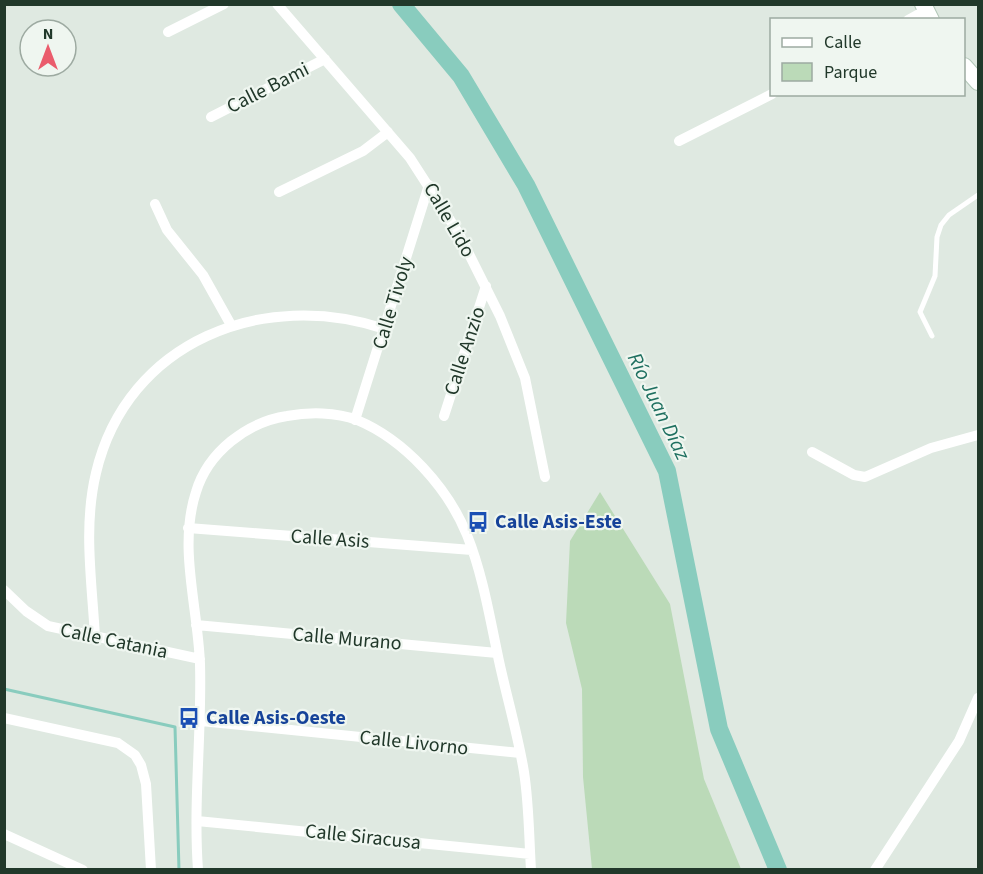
<svg xmlns="http://www.w3.org/2000/svg" width="983" height="874" font-family="'Source Sans 3',sans-serif">
	<style>
		.green { fill: #bbdab8 }
		.lines { fill: none; stroke-linecap: round; stroke-linejoin: round }
		.stream { stroke: #89ccbe; stroke-width: 3 }
		.river { stroke: #89ccbe; stroke-width: 18 }
		.secondary-casing { stroke: #b3c8b9; stroke-width: 18 }
		.lane { stroke: #fff; stroke-width: 5 }
		.street { stroke: #fff; stroke-width: 10 }
		.secondary { stroke: #fff; stroke-width: 16 }
		.labels { text-anchor: middle; dominant-baseline: central; stroke-width: 4.5; stroke-linejoin: round; paint-order: stroke }
		.street-label { font-size: 20px; fill: #21382a; stroke: #eff6f0 }
		.transit-label { font-size: 20px; font-weight: bold; fill: #164399; stroke: #eff6f0; text-anchor: start }
		.water-label { font-size: 21px; font-style: italic; fill: #1f7060; stroke: #eff6f0 }
	</style>
	<rect width="100%" height="100%" fill="#dfe9e1"/>
	<path class="green" d="M600,492L670,604L704,779L741,869H592L583,777L582,689L566,623L570,541Z"/>
	<g class="lines">
		<path class="stream" d="M4,689L175,727L179,870"/>
		<path class="river" d="M401,4L461,76L526,185L667,471L719,729L778,870"/>
		<defs>
			<path id="secondary" d="M923,4L931,20
				M964,66L978,82"/>
		</defs>
		<use href="#secondary" class="secondary-casing"/>
		<path class="lane" d="M932,336L920,312L935,276L937,237L941,225L949,215L978,195"/>
		<path class="street" d="M277,4L410,158L459,234L500,316L525,378L545,477
			M908,20L926,10
			M168,32L224,4
			M211,117L325,59
			M679,141L772,94
			M279,192L363,151L388,132
			M155,204L167,230L203,275L231,325
			M444,416L486,286
			M355,420L429,185
			M812,452L854,475L865,477L931,448L978,435
			M188,528L472,550
			M4,590L26,611L48,626L200,659
			M196,625L497,653
			M95,637C92,582 83,527 96,473C127,341 264,288 385,329
			M4,718L118,743L135,755L141,765L146,784L151,870
			M201,721L520,753
			M197,821L530,854
			M4,834L83,870
			M198,870C193,801 202,733 200,664C198,607 178,547 196,492C208,452 247,422 287,416C309,412 336,412 357,420C405,440 448,488 467,535C483,575 490,619 499,661C507,698 518,735 524,772C529,804 529,837 531,870
			M875,870L959,741L978,698"/>
		<use href="#secondary" class="secondary"/>
	</g>
	<defs>
		<symbol id="bus-bare" viewBox="-9 -9 18 18"><path d="M-5-6H5V4H4V6H2V4H-2V6H-4V4H-5ZM-3.5-4V0h7V-4ZM-3.5 1.2v1.5H-2V1.2ZM2 1.2v1.5H3.5V1.2Z" fill="#1a4fb4" stroke="#eff6f0" stroke-width="2.5" paint-order="stroke"/></symbol>
	</defs>
	<g fill-rule="evenodd">
		<use href="#bus-bare" x="463" y="507" width="30" height="30"/>
		<use href="#bus-bare" x="174" y="703" width="30" height="30"/>
	</g>
	<g class="labels">
		<g class="street-label">
			<text transform="translate(268 88) rotate(-27)">Calle Bami</text>
			<text transform="translate(449 220) rotate(60)">Calle Lido</text>
			<text transform="translate(393 303) rotate(-73)">Calle Tivoly</text>
			<text transform="translate(465 351) rotate(-72)">Calle Anzio</text>
			<text transform="translate(330 539) rotate(4)">Calle Asis</text>
			<text transform="translate(347 639) rotate(5)">Calle Murano</text>
			<text transform="translate(114 641) rotate(12)">Calle Catania</text>
			<text transform="translate(414 743) rotate(6)">Calle Livorno</text>
			<text transform="translate(363 837) rotate(6)">Calle Siracusa</text>
		</g>
		<g class="transit-label">
			<text x="495" y="522">Calle Asis-Este</text>
			<text x="206" y="718">Calle Asis-Oeste</text>
		</g>
		<g class="water-label">
			<text transform="translate(659 406) rotate(64)">Río Juan Díaz</text>
		</g>
	</g>
	<rect width="983" height="874" fill="none" stroke="#21382a" stroke-width="12"/>
	<rect x="770" y="18" width="195" height="78" fill="#eff6f0" stroke="#9daaa1" stroke-width="1.5"/>
	<rect x="782" y="38" width="30" height="9" fill="#ffffff" stroke="#9daaa1" stroke-width="1.5"/>
	<text x="824" y="48" font-size="18" fill="#21382a">Calle</text>
	<rect x="782" y="63" width="30" height="18" fill="#bbdab8" stroke="#9daaa1" stroke-width="1.5"/>
	<text x="824" y="78" font-size="18" fill="#21382a">Parque</text>
	<g transform="translate(48 48)"><circle r="28" fill="#eff6f0" stroke="#9daaa1" stroke-width="1.5"/>
	<path d="M0-4.5L10 22L0 15L-10 22Z" fill="#ea5c6c"/>
	<text y="-9" font-size="16" font-weight="bold" text-anchor="middle" fill="#21382a">N</text>
	</g>
</svg>
